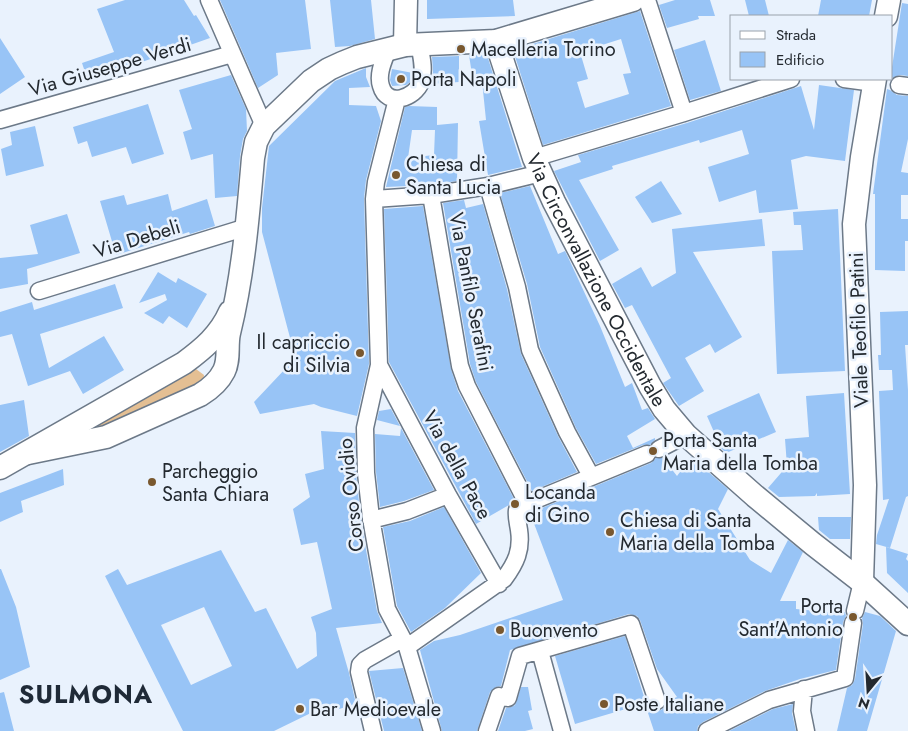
<svg xmlns="http://www.w3.org/2000/svg" width="908" height="731" font-family="Jost,sans-serif">
	<style>
		.green { fill: #e4bf93 }
		.building { fill: #98c4f6; fill-rule: evenodd }
		.lines { fill: none; stroke-linecap: round; stroke-linejoin: round }
		.street-casing { stroke: #6c7988; stroke-width: 19 }
		.secondary-casing { stroke: #6c7988; stroke-width: 25 }
		.street { stroke: #fff; stroke-width: 16 }
		.secondary { stroke: #fff; stroke-width: 22 }
		.poi-dot { fill: #79582f; stroke: #e9f2fd; stroke-width: 2 }
		.labels { text-anchor: middle; dominant-baseline: central; stroke-width: 5; stroke-linejoin: round; paint-order: stroke }
		.poi-label { font-size: 20px; fill: #23292f; stroke: #e9f2fd; text-anchor: start }
		.street-label { font-size: 20px; fill: #23292f; stroke: #e9f2fd }
		.district-label { font-size: 25px; font-weight: bold; letter-spacing: 1px; fill: #1f2a37; stroke: #e9f2fd }
	</style>
	<rect width="100%" height="100%" fill="#e9f2fd"/>
	<path class="green" d="M196,369L204,375L203,382L92,435L87,429L192,370Z"/>
	<path class="building" d="M125,0H184L194,16L196,15L210,38L88,81L82,63L114,52L97,9Z
		M220,0H305L311,49L276,53L278,75L258,88Z
		M330,0H371L375,39L350,46L335,47Z
		M427,0H513L515,16L427,19Z
		M675,0H710L715,16H698L699,19L667,28L659,5Z
		M745,0H765L769,16H749Z
		M821,0H872L869,16H818Z
		M902,3L908,4V76L900,75L892,78V67Z
		M640,11L671,106L543,145L513,50ZM621,39L631,73L623,74L629,94L585,108L577,82L588,79L580,52Z
		M0,38L25,77L0,94Z
		M705,40L721,91L690,100L674,50Z
		M469,55H487L522,167L488,175L479,121L486,120L482,81H473Z
		M459,56V82L431,84L433,72L432,57Z
		M366,68V77L370,87L349,88V105L376,106L381,121L366,180L364,198L369,364L357,416L321,407L314,404L260,414L254,402L286,368L285,363L297,364L262,232V208L269,146L335,81Z
		M392,69L413,73L410,82L406,85L392,86L390,80Z
		M231,75L246,109L247,131L243,139L240,156L237,196L215,198L213,154L191,160L183,132L192,129L179,90Z
		M819,85L854,90L845,161L806,156L791,160L798,209L759,213L756,190L719,202L708,167L749,154L742,130L700,143L699,140L612,166L613,169L579,180L619,250L600,261L554,171L581,162L578,155L687,123L801,86L814,130Z
		M887,89L890,90L897,95L908,96V139L901,172L908,173V195H901V219H908V241H905V271L875,270V194H873Z
		M148,104L164,154L132,164L126,147L92,157L87,141L78,144L73,127Z
		M409,106L437,107V125L458,123L457,181L430,185L386,187L405,107ZM412,130H435L434,155L408,158Z
		M35,126L44,166L6,176L1,149L12,145L10,132Z
		M661,181L682,214L652,223L635,197Z
		M530,186L558,254L565,251L567,255L600,326L625,387L632,383L642,410L648,408L655,419L627,436L633,448L655,438V440L650,445H643L596,464L576,428L540,347L527,284L500,193Z
		M168,194L172,211L207,199L215,226L190,234L189,232L116,255L100,201L124,195L127,205Z
		M464,200L466,208L483,204L507,289L521,354L558,436L577,472L532,491L476,382L470,364L443,203Z
		M423,206L451,369L458,391L514,499L509,505L476,524L389,362L384,209Z
		M838,209L845,371L777,374L772,251L803,250L801,225H794L793,212Z
		M67,214L80,253L27,269L28,284L0,289V258L38,254L30,225Z
		M762,219L765,246L693,252L742,337L715,353L710,344L685,358L704,391L679,406L663,383L671,378L632,305L625,308L612,284L641,267L652,287L676,273L672,229Z
		M158,272L176,283L178,278L207,294L187,328L169,316L163,324L144,313L167,300L165,294L139,303Z
		M115,284L123,308L40,334L49,368L104,336L124,370L83,394L70,371L28,386L12,334L0,337V312L32,302L34,310Z
		M908,311V345H905L908,390V496L906,497L890,548L876,544L877,535L889,499L883,500L879,391L893,390L892,370H879L878,355H881L880,312Z
		M759,393L776,432L726,453L721,448L707,416Z
		M844,393L850,494L817,496V493L815,496L779,497L768,488L787,466L785,439L809,437L806,396Z
		M24,400L29,436L0,452V405Z
		M391,409L400,426L377,420L379,411Z
		M401,428L434,490L404,501L380,507L376,472L375,434L400,436Z
		M321,431L355,433L356,473L361,522L377,611L382,623L336,628L349,673L356,704L319,715L317,710L274,731H183L105,576L118,569L127,585L221,550L255,612L266,608L297,669L317,656L316,633L311,617L332,609L317,542L301,545L293,509L310,497L305,474L324,469ZM204,607L232,666L191,685L161,625Z
		M691,457L728,489L718,509L750,560L771,573L788,540L803,552L780,601H796V609L827,612H845L846,616L843,622L836,670L800,679L765,691L703,722L698,726L697,731H654L647,710L651,709L656,711L661,710L665,707L667,701L677,697L657,669L640,620L637,616L629,614L510,650L501,686L496,687L490,692L477,731H442L420,650L434,641L460,635L563,600L530,513L651,463L656,458H663L677,476Z
		M63,469L64,485L21,501L23,512L0,522V493Z
		M444,507L481,573L445,608L411,632L397,606L383,527L410,521Z
		M818,517H851L850,539H830L819,530Z
		M886,547L908,554L906,559L908,561V593L887,573Z
		M0,569H1L16,607L30,667L0,680Z
		M865,612L880,616L896,631L867,731H837L847,688L852,685L855,679L863,624L862,618Z
		M625,636L646,703L575,724L555,656Z
		M403,668L422,731H384L369,671Z
		M521,687H528L532,710L528,711L533,729L525,731H498L506,708L511,707L515,705Z
		M4,692L14,731H0V693Z
		M793,704L792,713L796,731H729L773,709Z"/>
	<g class="lines">
		<defs>
			<path id="street" d="M209,0L264,126
				M647,0L684,113
				M388,49C384,60 377,74 381,86C387,108 415,98 421,82C425,69 421,55 419,43
				M844,79L874,83
				M899,85L908,86
				M397,99L376,182L374,199L379,365L365,428L366,473L371,518L387,609L407,647L432,731
				M0,120L232,54
				M534,158L684,113L791,79
				M488,186L517,287L530,350L567,432L591,476
				M431,195L460,366L467,386L527,503
				M374,199L431,195L488,186L541,173
				M39,291L247,227
				M379,365L448,495L499,584
				M659,449L686,435
				M371,520L407,511L448,495
				M855,611L862,582
				M407,647L504,579C516,563 522,550 519,530C518,523 516,517 517,510L521,506L647,454
				M540,651L562,731
				M804,689L802,711L806,731
				M373,731L359,672L360,665L365,660L402,639
				M487,731L499,696L508,698L520,656L631,624L657,701
				M707,731L769,700L845,678L853,623"/>
			<g id="secondary">
				<path d="M886,16L889,0"/>
				<path id="s1" d="M496,41L534,158L554,202L650,386L664,409L686,435L755,496L813,544L862,582L908,624"/>
				<path d="M405,45L406,0"/>
				<path d="M28,453L106,437L200,395C210,389 219,381 224,371C230,359 226,346 229,333C243,276 248,217 253,158L256,142L264,126L311,81L329,69L342,63L357,57L405,45L496,41L633,0"/>
				<path d="M0,468L184,363C203,349 220,335 230,312"/>
				<path d="M862,582L865,485L854,224L862,157L875,79"/>
			</g>
		</defs>
		<use href="#street" class="street-casing"/>
		<use href="#secondary" class="secondary-casing"/>
		<use href="#street" class="street"/>
		<use href="#secondary" class="secondary"/>
	</g>
	<g class="poi-dot">
		<circle cx="461" cy="49" r="5"/>
		<circle cx="401" cy="79" r="5"/>
		<circle cx="396" cy="175" r="5"/>
		<circle cx="360" cy="353" r="5"/>
		<circle cx="653" cy="451" r="5"/>
		<circle cx="152" cy="482" r="5"/>
		<circle cx="515" cy="504" r="5"/>
		<circle cx="610" cy="532" r="5"/>
		<circle cx="853" cy="617" r="5"/>
		<circle cx="500" cy="630" r="5"/>
		<circle cx="604" cy="704" r="5"/>
		<circle cx="300" cy="709" r="5"/>
	</g>
	<g class="labels">
		<g class="poi-label">
			<text x="471" y="49">Macelleria Torino</text>
			<text x="411" y="79">Porta Napoli</text>
			<text x="406" y="164">Chiesa di<tspan x="406" dy="23">Santa Lucia</tspan></text>
			<text x="350" y="342" text-anchor="end">Il capriccio<tspan x="350" dy="23">di Silvia</tspan></text>
			<text x="663" y="440">Porta Santa<tspan x="663" dy="23">Maria della Tomba</tspan></text>
			<text x="162" y="471">Parcheggio<tspan x="162" dy="23">Santa Chiara</tspan></text>
			<text x="525" y="492">Locanda<tspan x="525" dy="23">di Gino</tspan></text>
			<text x="620" y="520">Chiesa di Santa<tspan x="620" dy="23">Maria della Tomba</tspan></text>
			<text x="843" y="606" text-anchor="end">Porta<tspan x="843" dy="23">Sant'Antonio</tspan></text>
			<text x="510" y="630">Buonvento</text>
			<text x="614" y="704">Poste Italiane</text>
			<text x="310" y="709">Bar Medioevale</text>
		</g>
		<g class="street-label">
			<text transform="translate(110 67) rotate(-16)">Via Giuseppe Verdi</text>
			<text transform="translate(137 239) rotate(-17)">Via Debeli</text>
			<text stroke="none"><textPath href="#s1" startOffset="260">Via Circonvallazione Occidentale</textPath></text>
			<text transform="translate(471 292) rotate(79)">Via Panfilo Serafini</text>
			<text transform="translate(859 330) rotate(-92)">Viale Teofilo Patini</text>
			<text transform="translate(457 465) rotate(61)">Via della Pace</text>
			<text transform="translate(351 495) rotate(-96)">Corso Ovidio</text>
		</g>
		<g class="district-label">
			<text x="86" y="694">SULMONA</text>
		</g>
	</g>
	<rect x="730" y="15" width="162" height="65" fill="#e9f2fd" stroke="#9aa2ab"/>
	<rect x="740" y="31" width="25" height="8" fill="#ffffff" stroke="#9aa2ab"/>
	<text x="776" y="40" font-size="15" fill="#23292f">Strada</text>
	<rect x="740" y="52" width="25" height="15" fill="#98c4f6" stroke="#9aa2ab"/>
	<text x="776" y="65" font-size="15" fill="#23292f">Edificio</text>
	<g transform="translate(868 691) rotate(198)" stroke="#e9f2fd" stroke-width="4" paint-order="stroke">
	<path d="M0-4L9 19L0 12L-9 19Z" fill="#23292f"/>
	<text y="-8" font-size="14" font-weight="bold" text-anchor="middle" fill="#23292f">N</text>
	</g>
</svg>
